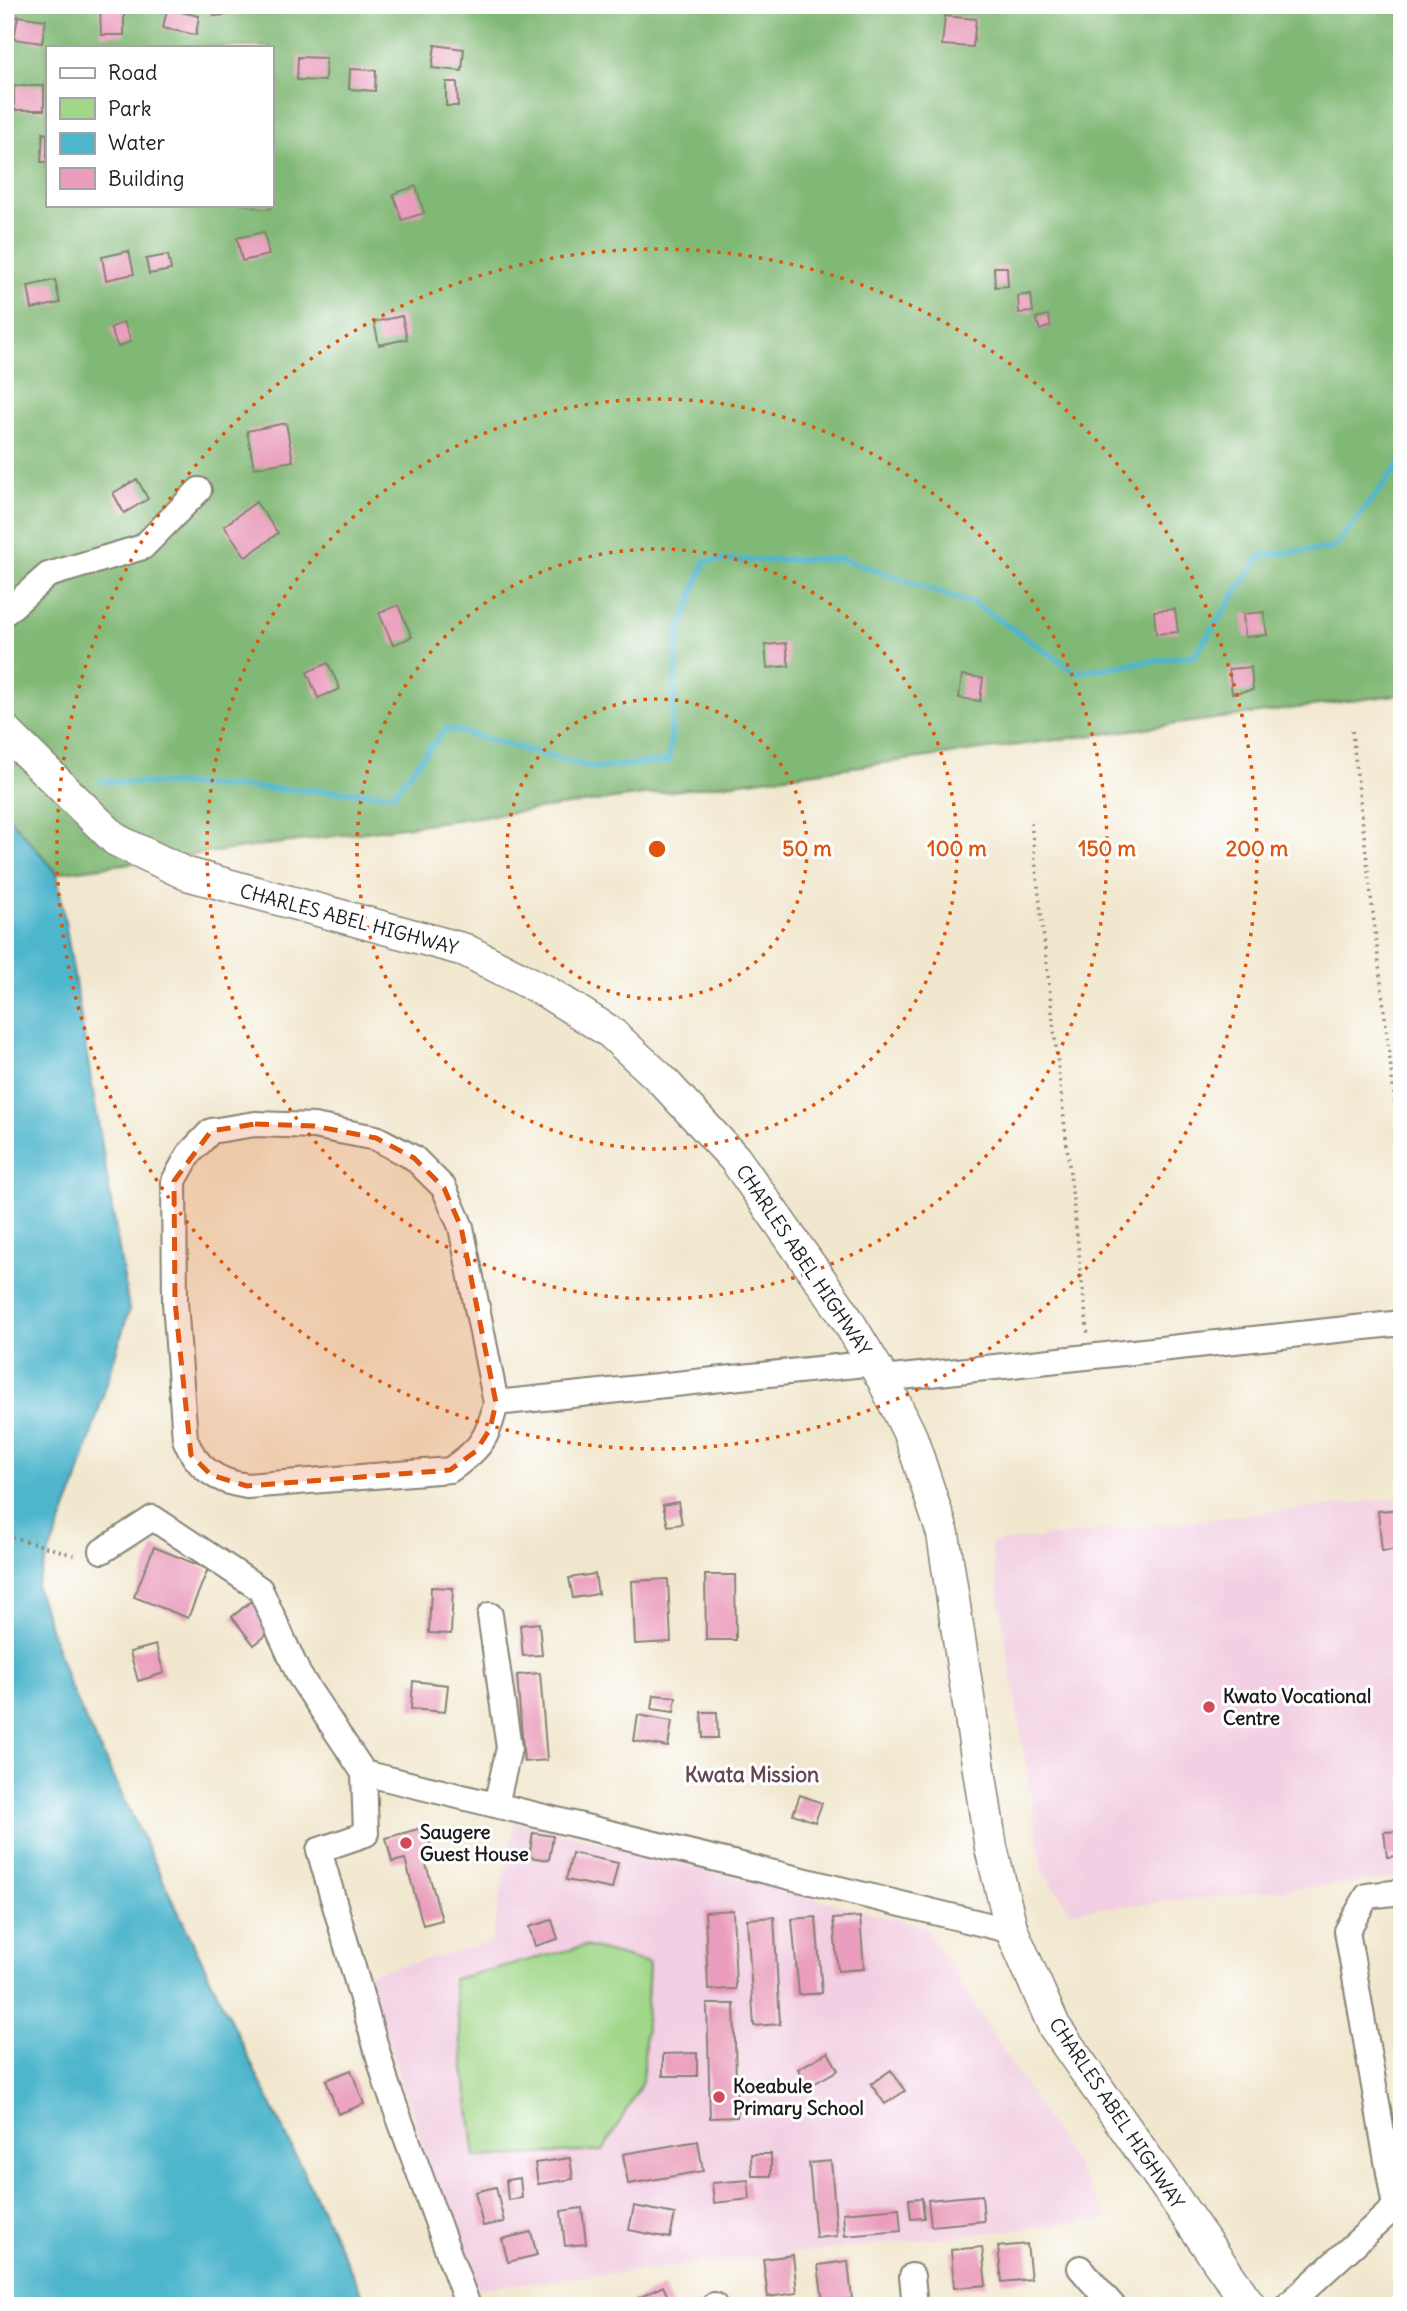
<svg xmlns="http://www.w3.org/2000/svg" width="1407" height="2311" font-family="Delius,sans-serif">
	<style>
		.built { fill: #f2cfe2 }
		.green { fill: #a0d789; stroke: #5e7a52; stroke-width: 2 }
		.forest { fill: #80b875; stroke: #4e6a48; stroke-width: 2; fill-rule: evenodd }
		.water { fill: #4db5cc; stroke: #346874; stroke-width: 2 }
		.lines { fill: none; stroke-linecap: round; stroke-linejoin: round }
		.stream { stroke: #4db5cc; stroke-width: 6 }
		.building { fill: #ea9dbc }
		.minor-casing { stroke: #868275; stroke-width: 28 }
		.major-casing { stroke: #868275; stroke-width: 35 }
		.path { stroke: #868275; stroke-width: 3.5; stroke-dasharray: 2 5; stroke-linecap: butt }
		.minor { stroke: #fff; stroke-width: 24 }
		.major { stroke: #fff; stroke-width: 32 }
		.marked { fill: #de560d; fill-opacity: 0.2; stroke: #de560d; stroke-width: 5; stroke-dasharray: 14 9; stroke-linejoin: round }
		.ring { fill: none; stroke: #de560d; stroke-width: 3.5; stroke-dasharray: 3.5 7 }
		.poi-dot { fill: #d1495b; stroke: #fff; stroke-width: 2.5 }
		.labels { text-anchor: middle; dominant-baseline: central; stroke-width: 6; stroke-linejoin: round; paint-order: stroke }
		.street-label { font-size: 19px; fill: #1c1c1c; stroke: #fff }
		.poi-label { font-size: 19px; font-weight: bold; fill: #1c1c1c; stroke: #fff; text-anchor: start }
		.neighbourhood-label { font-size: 21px; font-weight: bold; fill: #644954; stroke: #fff }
		.centre { fill: #de560d; stroke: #fff; stroke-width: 3.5 }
		.ring-label { font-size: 21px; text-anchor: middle; font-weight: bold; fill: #de560d; stroke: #fff; stroke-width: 6; stroke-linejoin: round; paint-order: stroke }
	</style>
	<rect width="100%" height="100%" fill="#fff"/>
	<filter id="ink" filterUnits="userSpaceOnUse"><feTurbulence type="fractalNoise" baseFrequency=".0143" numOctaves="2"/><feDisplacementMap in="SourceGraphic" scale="14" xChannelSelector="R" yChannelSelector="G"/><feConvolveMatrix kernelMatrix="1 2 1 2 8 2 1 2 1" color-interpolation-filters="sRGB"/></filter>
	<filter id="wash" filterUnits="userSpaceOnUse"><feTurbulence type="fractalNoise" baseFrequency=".00686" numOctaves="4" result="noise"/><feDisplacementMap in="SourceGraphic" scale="28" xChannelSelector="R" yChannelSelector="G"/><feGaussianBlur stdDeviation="1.57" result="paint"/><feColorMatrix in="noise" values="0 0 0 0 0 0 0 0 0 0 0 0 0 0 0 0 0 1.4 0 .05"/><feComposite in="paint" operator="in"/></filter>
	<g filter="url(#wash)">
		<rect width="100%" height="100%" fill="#f1e7ce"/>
		<path class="built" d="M1402,1498V1878L1071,1911L1043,1871L990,1543Z
			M515,1821L925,1927L1109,2219L470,2289L366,1974L491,1943Z"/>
		<path class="green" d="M585,1946L649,1963L643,2081L603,2151L475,2157L453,1979Z"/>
		<path class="forest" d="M5,5H1402V694L57,873L5,813ZM47,47H271V205H47Z"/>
		<path class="water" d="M5,813L57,873L129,1310L75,1488L36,1586L70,1687L368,2306H5Z"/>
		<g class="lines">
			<path class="stream" d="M101,781L393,794L446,728L594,768L669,761L679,633L705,561L842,559L977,605L1076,672L1195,655L1261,555L1334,548L1402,461"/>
		</g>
		<g id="blocks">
			<path class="building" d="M213,5H228L229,15L214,16Z
				M124,6V35H101L100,7Z
				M167,9L199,16L196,35L163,28Z
				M18,16L46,20L42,43L14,39Z
				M945,16L976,19L973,47L942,45Z
				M435,45L464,49L462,71L432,68Z
				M298,57L326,58L325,81L297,80Z
				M350,69L376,70L375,91L349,89Z
				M446,82H457L458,106H446Z
				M14,86H44V110H14Z
				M43,133L47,134V162H41Z
				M416,186L424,213L402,220L393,194Z
				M264,232L269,255L242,261L237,238Z
				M129,251L134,274L106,280L102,257Z
				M168,255L171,270L149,274L146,259Z
				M994,267H1007L1008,286L995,287Z
				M55,280L60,303L32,309L28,286Z
				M1031,294L1033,312L1019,313L1018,296Z
				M1048,315L1051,326L1040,330L1036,318Z
				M402,316L407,339L379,345L374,322Z
				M124,322L131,341L118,347L110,328Z
				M286,423L293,461L254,468L247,431Z
				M137,479L148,499L124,513L113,493Z
				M256,502L278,533L246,557L224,526Z
				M398,605L412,637L393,645L379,613Z
				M1175,609L1178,632L1156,634L1154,611Z
				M1264,612L1267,635L1245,637L1243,614Z
				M786,643L789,666L767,668L765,645Z
				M328,663L340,689L318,698L307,672Z
				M1251,667L1253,690L1232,693L1229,669Z
				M962,675L983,678L980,701L959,698Z
				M678,1502L682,1524L668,1526L663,1505Z
				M1402,1509V1549L1382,1551L1378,1511Z
				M154,1547L208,1569L188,1618L134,1597Z
				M595,1574L598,1594L573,1598L569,1578Z
				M705,1575H735L736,1640H706Z
				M668,1579L671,1642L635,1644L632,1581Z
				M431,1587L453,1588L451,1634L429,1633Z
				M251,1601L274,1629L254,1645L232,1617Z
				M539,1623L542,1655L523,1656L520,1625Z
				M156,1645L164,1673L138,1681L130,1652Z
				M540,1673L547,1760L524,1762L517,1675Z
				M413,1681L448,1685L445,1712L411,1709Z
				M654,1695L676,1697L674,1712L652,1709Z
				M701,1712H717L718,1738H703Z
				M638,1715L672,1721L668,1747L634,1741Z
				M800,1795L822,1803L815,1822L793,1814Z
				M425,1827L432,1851L423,1854L442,1920L423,1925L405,1859L392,1862L386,1838Z
				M1402,1831V1855L1387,1857L1384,1832Z
				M533,1833L553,1836L549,1860L529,1857Z
				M572,1853L618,1863L612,1889L566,1880Z
				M733,1910L736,1989L708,1990L705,1912Z
				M774,1917L780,2024L754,2026L747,1919Z
				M816,1917L822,1993L799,1995L792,1919Z
				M860,1917L864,1969L838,1971L833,1919Z
				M552,1920L558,1939L535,1946L529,1927Z
				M707,2004H734L737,2117L710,2118Z
				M828,2052L838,2070L808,2087L798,2069Z
				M697,2053V2076H663V2054Z
				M351,2070L364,2104L338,2114L326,2080Z
				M891,2070L905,2091L885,2104L871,2084Z
				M698,2141L703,2171L628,2184L623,2154Z
				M751,2154H771V2176H752Z
				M570,2158L573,2179L538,2184L535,2163Z
				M831,2161L837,2236L816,2238L809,2163Z
				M520,2178L522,2198L508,2200L506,2180Z
				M748,2180L750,2199L714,2203L712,2183Z
				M496,2187L504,2222L483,2226L475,2192Z
				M982,2195L984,2221L931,2226L928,2200Z
				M922,2198L924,2218L911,2219L909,2199Z
				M634,2206L675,2214L670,2238L629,2230Z
				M582,2208L586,2244L565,2246L561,2211Z
				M899,2208L901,2231L845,2236L843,2213Z
				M531,2232L537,2255L508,2262L502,2239Z
				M1027,2244L1031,2279L1002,2282L998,2247Z
				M982,2247L986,2285L954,2288L951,2250Z
				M793,2255L797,2293L768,2297L763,2259Z
				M848,2261L852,2299L823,2302L818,2265Z
				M663,2286L672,2306H622Z"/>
		</g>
	</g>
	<g filter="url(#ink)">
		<use href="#blocks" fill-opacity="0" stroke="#868275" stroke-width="2"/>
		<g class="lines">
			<defs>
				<path id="minor" d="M5,613L48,575L143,547L199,490
					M883,1379L1402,1323
					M496,1403C488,1439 480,1449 450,1470L247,1486C217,1482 196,1468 185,1439L175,1302L174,1181L189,1154L211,1131L255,1124L314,1126L376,1138L414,1158L444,1188L461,1227L496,1403L874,1363
					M102,1551L153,1518L260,1589L299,1675L364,1773L366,1834L319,1850L387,2085L468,2306
					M490,1615L509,1748L496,1805
					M364,1773L1012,1931
					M1395,2207L1347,1931L1367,1896L1402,1892
					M1080,2268L1113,2306
					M912,2276L915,2306
					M714,2305V2306
					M1287,2306L1395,2207L1402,2206"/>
				<path id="major" d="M5,731L116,840L187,874L465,950L545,991L610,1032L661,1079L735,1159L840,1308L883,1379L911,1437L943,1534L991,1848L1012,1931L1054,2026L1250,2306"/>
			</defs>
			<use href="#minor" class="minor-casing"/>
			<use href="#major" class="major-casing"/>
			<path class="path" d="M1352,731L1402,1164
				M1031,823L1088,1335
				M5,1535L77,1556"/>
			<use href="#minor" class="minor"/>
			<use href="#major" class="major"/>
		</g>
	</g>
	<path class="marked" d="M255,1124L314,1126L376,1138L414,1158L444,1188L461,1227L496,1403L490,1429L476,1451L450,1470L247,1486L211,1475L191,1455L175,1302L174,1181L211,1131Z"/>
	<g class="ring">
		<circle cx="657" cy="849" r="150"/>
		<circle cx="657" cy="849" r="300"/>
		<circle cx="657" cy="849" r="450"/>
		<circle cx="657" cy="849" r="600"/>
	</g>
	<g class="poi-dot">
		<circle cx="1209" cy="1707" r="7"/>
		<circle cx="406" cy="1843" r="7"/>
		<circle cx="719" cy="2097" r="7"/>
	</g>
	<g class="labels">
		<g class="street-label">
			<text transform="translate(349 919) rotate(15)">CHARLES ABEL HIGHWAY</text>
			<text transform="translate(804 1260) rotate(56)">CHARLES ABEL HIGHWAY</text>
			<text transform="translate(1117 2113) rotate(56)">CHARLES ABEL HIGHWAY</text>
		</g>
		<g class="poi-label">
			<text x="1223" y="1696">Kwato Vocational<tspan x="1223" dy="22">Centre</tspan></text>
			<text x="420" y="1832">Saugere<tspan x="420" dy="22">Guest House</tspan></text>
			<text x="733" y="2086">Koeabule<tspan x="733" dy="22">Primary School</tspan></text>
		</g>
		<g class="neighbourhood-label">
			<text x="752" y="1774">Kwata Mission</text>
		</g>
	</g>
	<circle cx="657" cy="849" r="10" class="centre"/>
	<g class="ring-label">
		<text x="807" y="856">50 m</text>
		<text x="957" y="856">100 m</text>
		<text x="1107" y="856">150 m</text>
		<text x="1257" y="856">200 m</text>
	</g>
	<rect width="1407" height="2311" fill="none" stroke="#fff" stroke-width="28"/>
	<rect x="46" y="46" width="228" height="161" fill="#ffffff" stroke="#a4a4a4" stroke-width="2"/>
	<rect x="60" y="68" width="35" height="10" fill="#ffffff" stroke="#a4a4a4" stroke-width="2"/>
	<text x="108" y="80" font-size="21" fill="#1c1c1c">Road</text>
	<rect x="60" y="98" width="35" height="21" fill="#a0d789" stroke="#a4a4a4" stroke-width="2"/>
	<text x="108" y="116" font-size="21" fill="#1c1c1c">Park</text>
	<rect x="60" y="133" width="35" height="21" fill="#4db5cc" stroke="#a4a4a4" stroke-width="2"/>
	<text x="108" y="150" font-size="21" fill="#1c1c1c">Water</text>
	<rect x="60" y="168" width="35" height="21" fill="#ea9dbc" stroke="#a4a4a4" stroke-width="2"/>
	<text x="108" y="186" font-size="21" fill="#1c1c1c">Building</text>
</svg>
